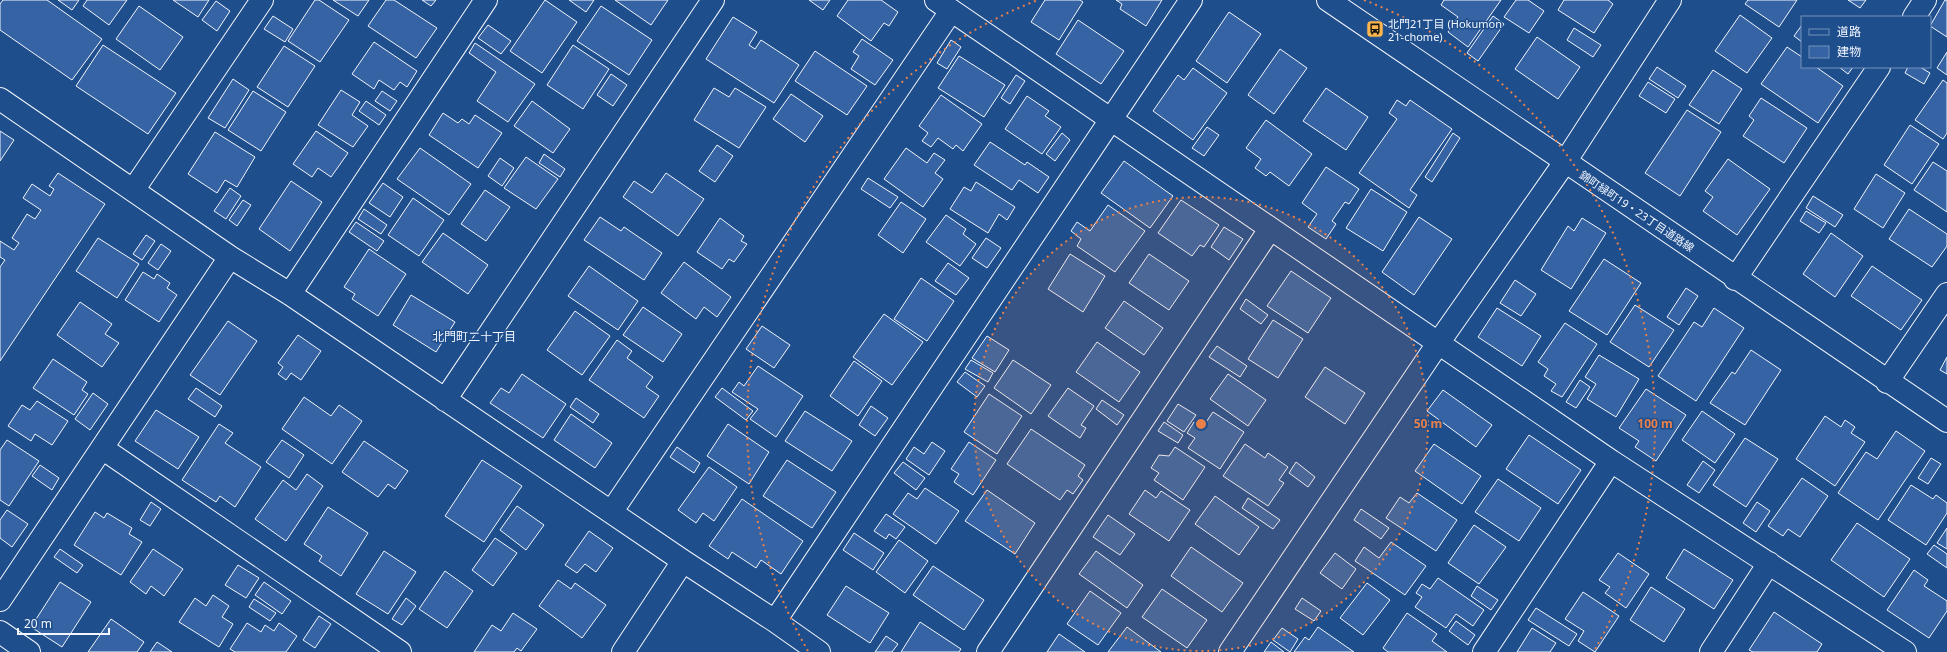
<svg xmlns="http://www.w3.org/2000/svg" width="1947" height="652" font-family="'Noto Sans','Noto Sans JP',sans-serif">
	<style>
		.building { fill: #3563a3; stroke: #f2f6ff }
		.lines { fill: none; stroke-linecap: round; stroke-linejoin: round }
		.street-casing { stroke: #f2f6ff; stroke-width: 24 }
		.street { stroke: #1f4e8c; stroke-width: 22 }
		.ring { fill: none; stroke: #ea8049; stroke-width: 2; stroke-dasharray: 2 4 }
		.labels { text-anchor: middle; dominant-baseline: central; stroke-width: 3; stroke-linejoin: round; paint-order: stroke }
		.poi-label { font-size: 11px; fill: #f2f6ff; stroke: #1f4e8c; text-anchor: start }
		.street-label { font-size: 11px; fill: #f2f6ff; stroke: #1f4e8c }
		.neighbourhood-label { font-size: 12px; fill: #f2f6ff; stroke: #1f4e8c }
		.centre { fill: #ea8049; stroke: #1f4e8c; stroke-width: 2 }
		.ring-label { font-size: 12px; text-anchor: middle; font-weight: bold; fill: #ea8049; stroke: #1f4e8c; stroke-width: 3; stroke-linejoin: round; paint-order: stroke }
	</style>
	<rect width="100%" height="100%" fill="#1f4e8c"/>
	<path class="building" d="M3,0H47L102,39L72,80L0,30V4Z
		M58,0H79L72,10Z
		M87,0H127L109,25L83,6Z
		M173,0H209L198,17Z
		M315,0H319L349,20L320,62L288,41Z
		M333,0H369L358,16Z
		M386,0H394L437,28L416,58L368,26Z
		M422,0H436L431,6Z
		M545,0L577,22L542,73L510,51Z
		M569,0H594L586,12Z
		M615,0H668L651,25Z
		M809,0H830L823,10Z
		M848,0H881L898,12L889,26L884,23L871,41L837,16Z
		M1045,0H1080L1083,2L1059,40L1031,22Z
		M1116,0H1162L1146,26L1120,9L1122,4Z
		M1444,0H1501L1468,47L1448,32L1458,17L1441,5Z
		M1516,0H1528L1544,11L1529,33L1504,17Z
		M1564,0H1608L1613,4L1594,33L1558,10Z
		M1748,0H1797L1779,27L1745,4Z
		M1848,0H1866L1860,8Z
		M1945,0L1947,1V37L1930,26Z
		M216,1L230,11L217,31L202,20Z
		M139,6L183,37L160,70L116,39Z
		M601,6L652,40L629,75L577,41Z
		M1229,12L1261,34L1227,83L1196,61Z
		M1740,15L1772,38L1747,73L1715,51Z
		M273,16L293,29L285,42L264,29Z
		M1493,16L1504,24L1478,61L1467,53Z
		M733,17L757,32L749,45L755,49L761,40L799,65L774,103L706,59Z
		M1078,20L1124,51L1101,84L1056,54Z
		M488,25L511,41L501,54L478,38Z
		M1802,25V42L1794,36Z
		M1574,28L1601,45L1593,57L1567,40Z
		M1537,37L1580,67L1558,99L1515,69Z
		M862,39L893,60L875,85L851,69L859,56L853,52Z
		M951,40L961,47L947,69L937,63Z
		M374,42L417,71L407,87L400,82L394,90L379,80L374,89L352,74Z
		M475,43L535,84L508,122L477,101L496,72L469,53Z
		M103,45L176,93L148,134L76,86Z
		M573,45L609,69L583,109L547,85Z
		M284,46L315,66L288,107L257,87Z
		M1787,47L1802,57V67H1816L1843,86L1818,123L1761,84Z
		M1280,49L1307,68L1274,114L1248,95Z
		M815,51L867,86L847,115L795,81Z
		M1947,52V75L1937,68Z
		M959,56L1005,85L984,117L938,88Z
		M1657,67L1686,86L1678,98L1649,79Z
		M1839,67H1853L1848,74Z
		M1908,67H1920L1930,73L1924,84L1905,73Z
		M1193,68L1227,93L1193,140L1153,111L1178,75L1184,80Z
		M1713,70L1742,89L1719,124L1689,105Z
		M611,74L627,85L613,106L597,95Z
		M1016,75L1025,81L1010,104L1001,98Z
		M233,79L249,90L225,128L208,118Z
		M1943,80L1947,83V133L1943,139L1915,120Z
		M1648,82L1675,99L1666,113L1639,96Z
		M714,88L729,97L735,88L766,107L739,148L694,120Z
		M1326,88L1368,117L1346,150L1303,121Z
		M341,90L360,102L352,115L368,126L353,147L318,125Z
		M253,91L286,112L261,151L228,130Z
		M382,91L397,101L390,111L375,101Z
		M791,94L823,116L805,142L773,119Z
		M941,95L982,124L963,151L956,145L953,149L938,138L931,147L922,141L928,133L919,126Z
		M1027,96L1049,111L1045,116L1061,127L1042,154L1005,129Z
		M1761,98L1807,128L1784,163L1743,136L1754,120L1749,116Z
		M1397,100L1406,106L1410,100L1452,129L1410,190L1417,195L1409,208L1359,173L1397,119L1389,113Z
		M366,101L386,115L379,125L359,111Z
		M532,101L570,129L553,153L514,126Z
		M1687,110L1721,132L1680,196L1645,173Z
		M443,113L458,123L462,119L469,124L475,115L502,133L478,168L429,135Z
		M1266,120L1312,154L1289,186L1270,172L1266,176L1255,168L1261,159L1246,148Z
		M1910,125L1939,144L1912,184L1884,165Z
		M1207,127L1219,135L1204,156L1192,148Z
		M0,131L14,140L0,161Z
		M316,131L348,153L331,177L318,168L312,177L293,164Z
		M215,132L255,157L237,187L225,180L217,193L188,174Z
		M1062,133L1070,140L1055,161L1046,154Z
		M1453,133L1460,138L1432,182L1425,177Z
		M990,142L1025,165L1027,162L1049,177L1038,193L1019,180L1012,190L974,165Z
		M717,145L733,156L715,182L699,171Z
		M420,148L471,184L449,215L397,179Z
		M906,148L927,163L934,153L945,160L935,173L943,179L923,207L884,179Z
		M544,154L565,169L560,177L539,163Z
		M526,157L558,179L536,209L504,188Z
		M500,158L514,168L502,186L488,176Z
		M1728,159L1770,189L1737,235L1703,211L1713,197L1705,191Z
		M1124,161L1173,196L1150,228L1101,193Z
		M1933,162L1947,171V212L1914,190Z
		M1326,167L1359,189L1349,204L1345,202L1332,221L1336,224L1326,239L1308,227L1317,214L1302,203Z
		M58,173L105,204L0,361V267L5,260L0,257V241L14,250L19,243L12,238L27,214L35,219L41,210L23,198L32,184L50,196L54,189L49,186Z
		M666,173L704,199L678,236L623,197L634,181L652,193Z
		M1876,174L1905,193L1883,228L1854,209Z
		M868,178L898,197L890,208L861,189Z
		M291,181L322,202L290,251L259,229Z
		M976,182L1015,207L1007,220L999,214L988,233L950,209L964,187L971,191Z
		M383,183L403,197L390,217L369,203Z
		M230,188L241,196L226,219L214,211Z
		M1371,189L1407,212L1383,251L1346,228Z
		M485,190L510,207L486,241L461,224Z
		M1813,196L1843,215L1835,227L1806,208Z
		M413,198L444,220L419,256L388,235Z
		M243,200L251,205L237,226L229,220Z
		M1181,200L1219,225L1204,247L1200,245L1192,256L1158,233Z
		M901,202L926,219L903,253L878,235Z
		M1108,205L1145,231L1115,272L1077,246L1081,239L1071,231L1077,222L1090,231Z
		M364,209L387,225L381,234L358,219Z
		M1909,209L1947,234V246L1932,267L1889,239Z
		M1806,211L1826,223L1819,233L1800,221Z
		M946,215L966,229L963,234L976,244L960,266L926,242Z
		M600,217L621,231L624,227L662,253L644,280L584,240Z
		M1419,217L1452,239L1414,295L1382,272Z
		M720,218L744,236L741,241L747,244L734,262L729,259L722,269L697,252Z
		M1582,218L1606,233L1571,289L1541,270L1568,226L1574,231Z
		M356,222L384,241L377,251L349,232Z
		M1224,227L1243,239L1229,260L1211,247Z
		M443,233L488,265L468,294L422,262Z
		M1831,233L1863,256L1835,297L1803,274Z
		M146,235L155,241L142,260L133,254Z
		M98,238L139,264L117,298L76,271Z
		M986,238L1001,248L987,268L972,258Z
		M161,244L171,251L158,270L148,263Z
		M369,249L406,274L378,316L352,299L355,294L344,287Z
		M1070,254L1105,276L1083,312L1048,289Z
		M1149,254L1189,281L1169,310L1129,283Z
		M1604,259L1641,283L1607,335L1569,311Z
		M684,262L731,297L717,317L704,307L696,319L661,293Z
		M948,263L969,278L956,295L935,281Z
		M589,266L638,301L618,330L568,296Z
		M1872,266L1922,300L1901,330L1851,296Z
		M1291,271L1331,298L1308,333L1267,306Z
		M143,272L154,279L157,274L170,283L167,288L177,295L159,322L125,300Z
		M921,278L954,301L927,341L894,319Z
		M1515,280L1536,294L1521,316L1500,303Z
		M1686,288L1698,296L1679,325L1667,317Z
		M411,295L455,322L436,352L393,325Z
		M1246,299L1268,315L1261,324L1240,309Z
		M1124,301L1163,328L1144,355L1105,328Z
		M80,302L112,324L105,334L119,343L102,367L57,335Z
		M1635,305L1674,330L1649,367L1610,342Z
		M643,307L682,334L663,362L623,335Z
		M1497,308L1541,336L1522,366L1478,337Z
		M1714,308L1744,328L1696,401L1658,376L1694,322L1702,327Z
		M575,311L610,336L582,375L547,350Z
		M884,314L923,342L892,385L853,357Z
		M1273,320L1303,339L1278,378L1248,359Z
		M228,321L257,341L220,395L190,375Z
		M1565,323L1597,344L1562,397L1551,391L1556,384L1544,376L1548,369L1538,362Z
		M762,326L790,345L774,368L746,349Z
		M298,335L321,351L301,380L291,373L286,380L278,374L283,367L278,363Z
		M987,336L1009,350L995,372L972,358Z
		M617,340L632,351L627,358L653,377L646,387L659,396L644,418L589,380Z
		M1097,342L1140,372L1119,402L1076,372Z
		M1217,346L1247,366L1240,377L1209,357Z
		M1751,350L1781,370L1745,425L1710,403L1732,372L1735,374Z
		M1599,355L1639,379L1616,417L1587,399L1596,384L1585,377Z
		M1947,357V374L1940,370Z
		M53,359L87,382L82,390L88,394L74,415L33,388Z
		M971,360L993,373L988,382L965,369Z
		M1013,360L1051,385L1031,414L994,388Z
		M854,361L882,381L858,416L830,396Z
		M758,366L803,396L776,437L750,419L758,409L732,392L739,382L744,386Z
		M1325,367L1365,393L1345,424L1305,397Z
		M965,372L985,386L977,397L957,382Z
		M522,374L566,404L543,438L490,403L501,388L509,393Z
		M1228,374L1266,400L1248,426L1210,399Z
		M1580,380L1590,387L1576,408L1566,402Z
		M196,388L222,406L215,417L188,399Z
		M722,388L753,411L746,420L715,397Z
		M1068,388L1094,406L1081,425L1086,428L1080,438L1048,416Z
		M1646,389L1686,415L1656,461L1635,447L1639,441L1619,428Z
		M1443,390L1492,425L1476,447L1427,411Z
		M93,393L108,404L90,430L75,419Z
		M989,394L1022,416L997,454L964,432Z
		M304,397L331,416L339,405L362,421L332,464L282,429Z
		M576,398L599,414L593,423L570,407Z
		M1102,400L1124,415L1117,425L1096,409Z
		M37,401L68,421L52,445L35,434L31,441L8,426L22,405L30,410Z
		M1178,404L1196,415L1184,432L1167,421Z
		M871,406L888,418L875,436L859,425Z
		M156,410L199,437L178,469L135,441Z
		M805,411L852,441L832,471L785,441Z
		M1702,411L1735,434L1715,463L1682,440Z
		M1213,412L1244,432L1220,469L1188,448L1195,438L1187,433L1194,422L1202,428Z
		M571,414L612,443L595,468L554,440Z
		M1825,416L1841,427L1845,420L1855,427L1851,433L1865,442L1835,486L1796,459Z
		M1164,422L1183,435L1178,443L1158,431Z
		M219,424L233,433L225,443L261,467L235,507L220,496L216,502L182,480Z
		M728,424L769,452L749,484L707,456Z
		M1031,429L1085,465L1078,476L1083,480L1073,494L1067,490L1060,500L1007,464Z
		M1896,431L1925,451L1878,520L1838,493L1866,452L1877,459Z
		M1529,435L1581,470L1558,504L1506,469Z
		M1745,438L1778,459L1746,507L1713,485Z
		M7,440L39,461L9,506L0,500V450Z
		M282,440L304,455L289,478L266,462Z
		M364,441L408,471L395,489L388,484L378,497L342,472Z
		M932,442L945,451L929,475L906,459L914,447L924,454Z
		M969,442L996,460L973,495L954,482L959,474L951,469Z
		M1245,444L1265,458L1268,453L1288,467L1279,480L1284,483L1268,506L1223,476Z
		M1434,444L1481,476L1462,504L1415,471Z
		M677,447L700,463L694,473L670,457Z
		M1175,447L1205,467L1183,500L1154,480L1159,473L1151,468L1159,455L1169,456Z
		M1931,458L1941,464L1928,484L1918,478Z
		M482,460L522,486L484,542L445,516Z
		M787,460L836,492L812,528L763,496Z
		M1703,461L1715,470L1699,493L1687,485Z
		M903,462L925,478L916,490L894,473Z
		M1296,462L1315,477L1308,487L1289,473Z
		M40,465L59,478L52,490L32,476Z
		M709,467L737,487L714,521L703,513L696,523L678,510Z
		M307,474L323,486L286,541L255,519L283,480L296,490Z
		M1802,478L1828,496L1800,537L1788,529L1783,536L1768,526Z
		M1498,479L1541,508L1519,541L1475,512Z
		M1911,485L1933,499L1936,495L1947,503V513L1926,545L1888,520Z
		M925,488L959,511L936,544L893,514L908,493L917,499Z
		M987,490L1035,523L1015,554L965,521Z
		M1145,490L1156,498L1161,491L1190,510L1169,541L1129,514Z
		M1417,493L1457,520L1436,551L1386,518L1400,497L1409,503Z
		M1215,496L1259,527L1239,555L1195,524Z
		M1248,498L1280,520L1273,529L1242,508Z
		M742,499L803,541L781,574L761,560L756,568L732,552L728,559L709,546Z
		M151,502L161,509L150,526L140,520Z
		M1757,502L1770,511L1756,532L1743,523Z
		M517,506L544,525L526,550L500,530Z
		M328,507L368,533L341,576L319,561L322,556L304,544Z
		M1361,509L1389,528L1381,539L1354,520Z
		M7,510L28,524L12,547L0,538V520Z
		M95,512L104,518L107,513L132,528L129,534L142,542L121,575L74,545Z
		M886,514L905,527L896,539L889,534L886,539L874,531Z
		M1108,515L1135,534L1120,555L1093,537Z
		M1857,523L1910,559L1884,597L1831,560Z
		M1474,525L1506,547L1479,584L1448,563Z
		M1947,528V549L1937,543Z
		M589,531L613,548L596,572L585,564L577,573L565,565Z
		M854,533L884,553L873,570L843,550Z
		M495,538L517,553L493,586L472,570Z
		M899,540L928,561L905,593L876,572Z
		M1391,542L1426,566L1405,595L1355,561L1364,547L1379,558Z
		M1934,545L1947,554V568L1927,554Z
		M1191,547L1243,583L1222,612L1171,576Z
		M60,549L83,565L77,573L54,557Z
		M153,549L183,569L164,596L151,586L146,594L130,582Z
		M1684,549L1733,580L1714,609L1666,578Z
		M384,551L416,572L388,614L356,594Z
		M1096,551L1143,585L1127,608L1079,574Z
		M1335,553L1356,569L1342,589L1320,573Z
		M1618,553L1649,574L1626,608L1605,593L1610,587L1599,580Z
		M238,565L259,578L246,598L225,585Z
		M933,566L984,600L964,630L913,595Z
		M1914,570L1928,580L1924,586L1947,601V611L1929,638L1887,610Z
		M445,571L473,591L447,628L419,609Z
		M1438,578L1484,610L1473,626L1456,614L1446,628L1415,607L1422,597L1416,593L1422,584L1430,589Z
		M558,580L571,589L575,583L606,605L582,638L539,606Z
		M60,582L91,602L62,647L31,627Z
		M264,582L291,601L282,614L255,595Z
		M1367,583L1390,600L1363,635L1340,618Z
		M846,586L889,613L870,643L827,615Z
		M1477,586L1498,600L1491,610L1471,596Z
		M1651,587L1685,609L1664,642L1630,620Z
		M1162,589L1207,620L1187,648L1142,617Z
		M1090,591L1121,613L1098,645L1067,624Z
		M1583,592L1619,616L1595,652L1578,641L1584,631L1565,619Z
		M213,595L229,606L222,617L233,624L219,647L179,622L195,598L206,606Z
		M406,598L416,606L402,625L392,619Z
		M1302,598L1321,611L1314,621L1295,609Z
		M254,599L276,613L270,621L249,607Z
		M1536,608L1577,634L1569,646L1528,620Z
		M1774,612L1822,644L1817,652H1753L1749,650Z
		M513,613L537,629L521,651L517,648L514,652H474L492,625L501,631Z
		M1407,613L1437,634L1432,641L1447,652H1388L1383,648Z
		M319,616L331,624L315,648L303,640Z
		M111,619L144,642L137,652H88Z
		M1456,621L1475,635L1468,645L1449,631Z
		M920,622L961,649L959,652H901Z
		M247,623L261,632L265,625L274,631L279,623L297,636L286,652H235L230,649Z
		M1127,627L1161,652H1108Z
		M1318,627L1354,652H1294L1305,637L1309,640Z
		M1282,628L1298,639L1290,652L1273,640Z
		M1532,628L1556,643L1550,652H1517Z
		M1059,634L1085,652H1047Z
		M886,636L898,644L892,652H875Z
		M157,642L172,652H150Z
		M1271,642L1284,652H1264Z"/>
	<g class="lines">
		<defs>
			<path id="street" d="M936,0L1611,461L1905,652
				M1328,0L1947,421
				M1914,17L1925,0
				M0,99L230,257L290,294L683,561L775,621L819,652
				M134,189L262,0
				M1735,279L1879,67
				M290,294L486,0
				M1887,382L1947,294
				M445,400L713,0
				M102,448L400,652
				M612,511L951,11
				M0,600L230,257
				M775,621L1191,0
				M0,632L29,652
				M623,652L683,561
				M988,652L1270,229
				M1230,652L1439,342L1565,162L1670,0
				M1484,652L1611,461
				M1711,652L1769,563"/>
		</defs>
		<use href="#street" class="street-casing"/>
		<use href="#street" class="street"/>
	</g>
	<circle cx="1201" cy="424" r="227" fill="#ea8049" fill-opacity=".12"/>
	<g class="ring">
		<circle cx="1201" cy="424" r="227"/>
		<path d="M808 651A454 454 0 0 1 1038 0M1364 0A454 454 0 0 1 1594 651"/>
	</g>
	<defs>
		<symbol id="bus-square" viewBox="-11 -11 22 22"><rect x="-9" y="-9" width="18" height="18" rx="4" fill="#ffb74d" stroke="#1f4e8c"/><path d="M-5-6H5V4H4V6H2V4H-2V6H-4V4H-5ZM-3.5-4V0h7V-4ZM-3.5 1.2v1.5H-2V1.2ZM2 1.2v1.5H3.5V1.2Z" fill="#111"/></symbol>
	</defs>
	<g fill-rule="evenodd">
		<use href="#bus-square" x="1365" y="19" width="20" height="20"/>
	</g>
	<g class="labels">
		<g class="poi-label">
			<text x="1388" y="23">北門21丁目 (Hokumon<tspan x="1388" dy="13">21-chome)</tspan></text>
		</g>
		<g class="street-label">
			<text transform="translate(1637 211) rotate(34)">錦町緑町19・23丁目道路線</text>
		</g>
		<g class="neighbourhood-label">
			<text x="474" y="336">北門町二十丁目</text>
		</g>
	</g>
	<circle cx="1201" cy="424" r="6" class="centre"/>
	<g class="ring-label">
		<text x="1428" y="428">50 m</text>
		<text x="1655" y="428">100 m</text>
	</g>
	<rect x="1801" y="16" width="130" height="52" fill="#1f4e8c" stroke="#7391ba"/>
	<rect x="1809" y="29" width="20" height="6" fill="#1f4e8c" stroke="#7391ba"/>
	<text x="1837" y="36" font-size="12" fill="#f2f6ff">道路</text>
	<rect x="1809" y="46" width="20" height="12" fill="#3563a3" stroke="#7391ba"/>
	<text x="1837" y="56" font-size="12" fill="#f2f6ff">建物</text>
	<path d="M18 628v6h91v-6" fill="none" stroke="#f2f6ff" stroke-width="2"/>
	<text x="24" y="628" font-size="12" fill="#f2f6ff" stroke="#1f4e8c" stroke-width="3" paint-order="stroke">20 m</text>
</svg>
